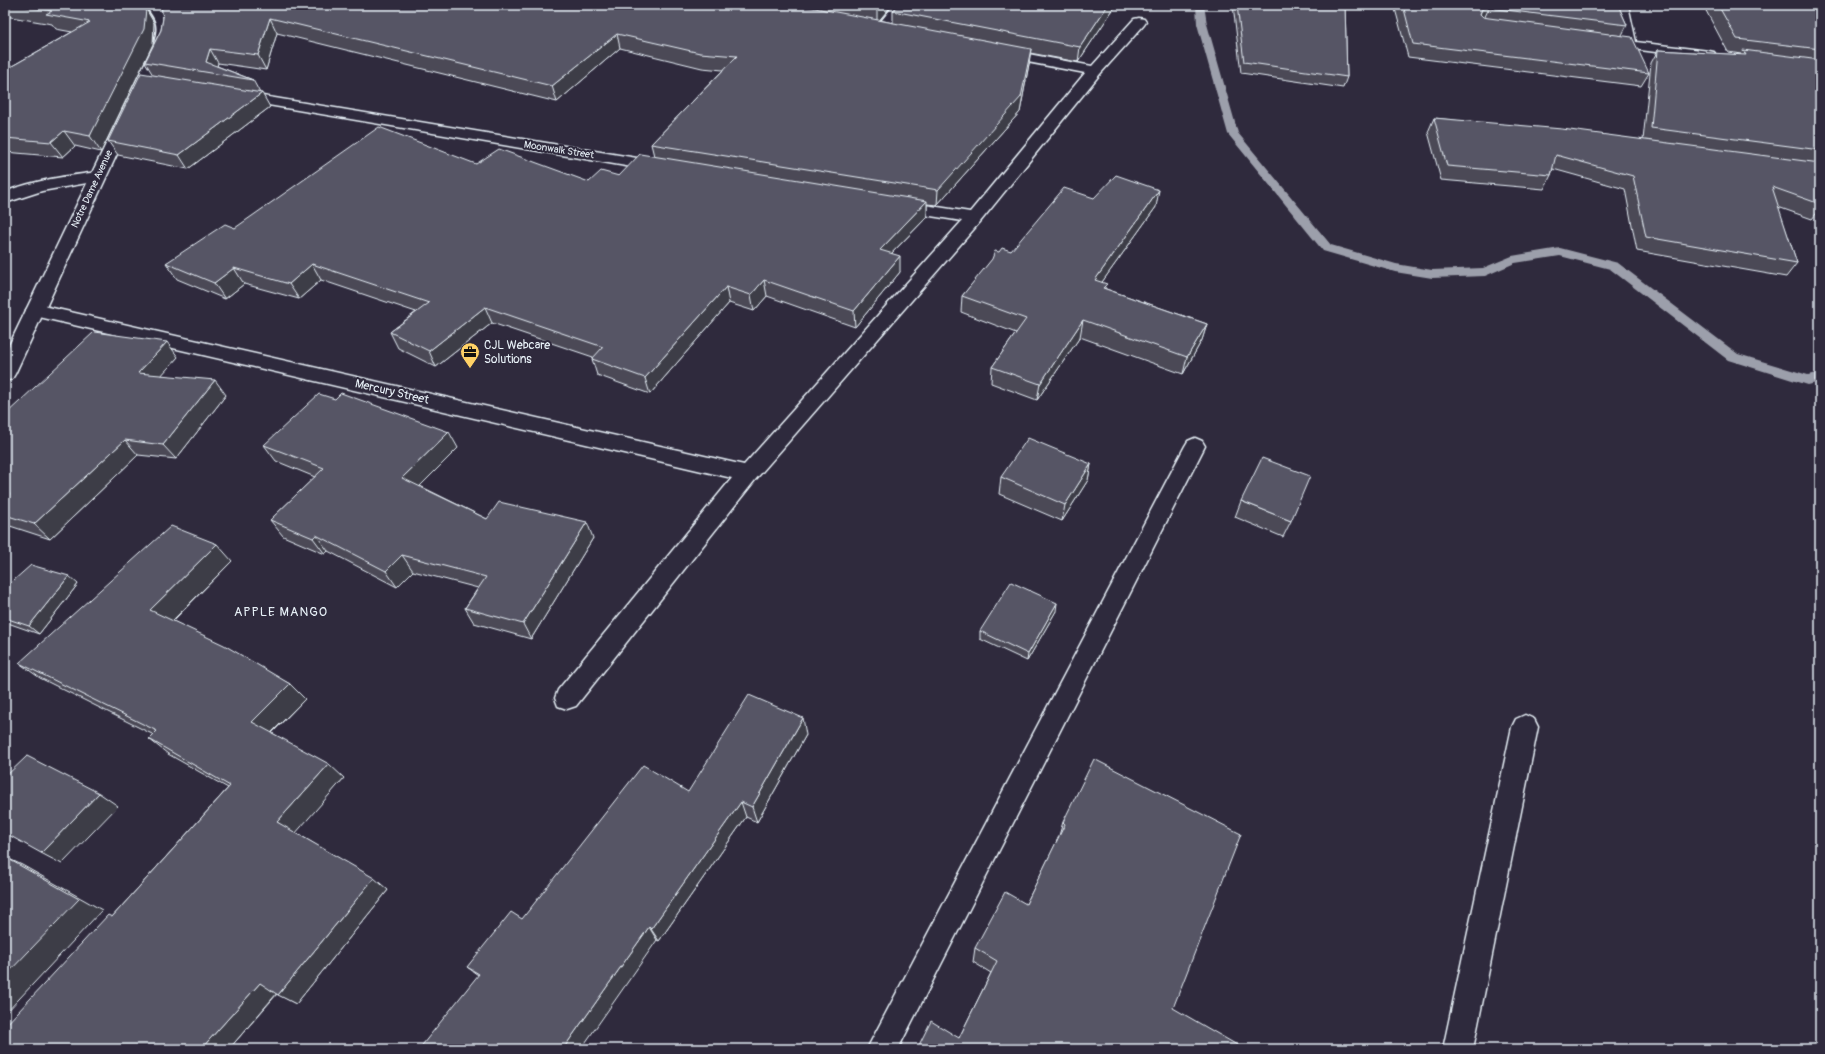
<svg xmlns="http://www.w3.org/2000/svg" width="1825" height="1054" font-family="Pangolin,sans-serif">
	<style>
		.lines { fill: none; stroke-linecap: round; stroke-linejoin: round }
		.stream { fill: #9c9fab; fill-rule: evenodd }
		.minor-casing { stroke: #e8f1f8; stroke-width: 3 }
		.tertiary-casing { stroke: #e8f1f8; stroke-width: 3 }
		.minor { fill: #2f2a3d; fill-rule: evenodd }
		.tertiary { fill: #2f2a3d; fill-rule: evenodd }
		.wall { fill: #4b4957; stroke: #e8f1f8 }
		.shaded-wall { fill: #3d3c47; stroke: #e8f1f8 }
		.building { fill: #575565; stroke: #e8f1f8 }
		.labels { text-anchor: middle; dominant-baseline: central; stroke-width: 4; stroke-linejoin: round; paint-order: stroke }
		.far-street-label { font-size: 10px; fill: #e8f1f8; stroke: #2f2a3d }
		.poi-label { font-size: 12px; fill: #e8f1f8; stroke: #2f2a3d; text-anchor: start }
		.street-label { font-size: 12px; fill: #e8f1f8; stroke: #2f2a3d }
		.neighbourhood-label { font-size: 13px; letter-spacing: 1px; fill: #e8f1f8; stroke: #2f2a3d }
	</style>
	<rect width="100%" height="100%" fill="#2f2a3d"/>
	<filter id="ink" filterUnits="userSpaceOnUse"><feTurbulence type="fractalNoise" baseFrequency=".025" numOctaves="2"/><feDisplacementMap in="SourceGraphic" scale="8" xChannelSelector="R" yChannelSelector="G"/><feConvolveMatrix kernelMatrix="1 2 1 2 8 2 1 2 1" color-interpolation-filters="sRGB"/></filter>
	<g filter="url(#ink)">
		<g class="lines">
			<path class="stream" d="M1196,5H1204L1207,24L1238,133L1331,245L1396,264L1432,270L1483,268L1512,256L1560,248L1618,263L1738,354L1808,375L1820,372V382L1808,385L1728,360L1610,269L1560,256L1515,263L1485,276L1432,278L1395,272L1323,251L1228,134L1197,24Z"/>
			<defs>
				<path id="minor" d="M894,5H908L886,33H876L874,30Z
					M1614,5H1628L1636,42L1709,51L1714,52L1716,55L1714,58L1709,59L1625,48Z
					M1139,18L1144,19L1146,22L1144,25L1100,74L980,222L755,480L576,706L567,709L558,706L555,698L558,690L732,478L35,316L29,314L26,310L29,306L35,304L744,465L962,221L893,210L891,206L893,202L899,201L970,212L1085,73L996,56L994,53L996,50L1001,49L1092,66L1134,19Z
					M238,92L661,162L667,164L669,167L667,170L661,172L233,99L231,96L233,93Z
					M98,172L104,174L106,177L104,180L42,191L5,203V192C34,180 67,176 98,172Z
					M1195,438L1202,441L1205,446L898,1049H867L1185,446L1188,441Z
					M1525,715L1534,719L1538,727L1473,1049H1443L1512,727L1516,719Z"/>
				<path id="tertiary" d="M145,5H159C171,17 171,28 168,44L15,374L12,379L5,381V354L154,44C159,23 157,22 145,5Z"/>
			</defs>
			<use href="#minor" class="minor-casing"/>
			<use href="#tertiary" class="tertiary-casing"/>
			<use href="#minor" class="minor"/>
			<use href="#tertiary" class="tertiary"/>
		</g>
		<path class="wall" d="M5,5H144L154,23L153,44L101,152L75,146L63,157L5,152V70L72,32L56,29L52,24L5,16Z
			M160,5H892L880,20L893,23V11L898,5H1116L1078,62L1030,53L1029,64L1020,112L937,205L927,204V217L892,253L900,272L855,327L767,296L754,311L729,303L650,394L597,375L592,359L593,357L492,323L436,367L398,348L390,332L416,312L321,280L299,299L244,284L225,299L177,279L166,263L235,228L476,164L589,182L619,176L654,156L651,144L723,70L702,68L620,48L557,102L277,33L266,70L218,63L217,66L253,80L260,93L270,107L188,169L118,155L108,141L153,75L145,62L161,30L163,18L161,7Z
			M1233,5H1345L1347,77L1343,88L1241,73Z
			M1394,5H1618L1627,25L1622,35L1649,73L1641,86L1408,57Z
			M1703,5H1820V209L1812,219L1778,207L1797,263L1786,277L1637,251L1625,189L1553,169L1551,175L1544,189L1441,180L1428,132L1434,118L1643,140L1651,63L1658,50L1740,55L1741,54L1728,52Z
			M1094,198L1156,207L1102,282L1106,289L1207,324L1202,340L1183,374L1080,337L1037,400L991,383L992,367L1016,333L961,312L962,296L999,252L1011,251Z
			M178,357L161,375L226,395L176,459L138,455L50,539L7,525L5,523V415Z
			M264,445L458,448L420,486L487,519L593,538L531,639L474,623L465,608L478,588L413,571L397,587L328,551L325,554L283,536L270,520L315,477L276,461Z
			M1091,464L1088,480L1062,521L999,494L1001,477Z
			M1241,501L1291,521L1283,537L1235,517Z
			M232,561L173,621L290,684L305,699L272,733L344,778L295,832L388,890L296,1004L277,994L229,1049H5L112,917L228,788L168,754L149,739L154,735L40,678L19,663Z
			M78,584L39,634L5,622V588Z
			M1056,611L1027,661L980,639V631Z
			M806,735L757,822L746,817L659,941L657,940L478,975L467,967L522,919L688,792Z
			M1063,822L1241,834L959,1038L991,973L973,962L975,948L1026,904L1058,839Z"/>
		<path class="shaded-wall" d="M880,5H892L877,23V9Z
			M1108,5H1116L1078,62L1080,47Z
			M1489,8L1483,21L1477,22L1482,9Z
			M146,9L154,23L153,44L101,152L90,136Z
			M270,18L277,33L266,70L258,55Z
			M617,34L620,48L557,102L552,86Z
			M210,49L218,63L215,73L206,62Z
			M1031,49L1029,64L1020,112L937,205L938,190Z
			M262,93L270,107L188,169L179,155Z
			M64,131L75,146L63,157L51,142Z
			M1159,190L1156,207L1092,296L1095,280Z
			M927,201V217L880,265V250Z
			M900,256V272L855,327L854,311Z
			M312,264L321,280L299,299L289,284Z
			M234,268L244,284L225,299L214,283Z
			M764,280L767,296L754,311L751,295Z
			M726,287L729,303L650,394L645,378Z
			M485,307L492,323L436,367L429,351Z
			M1083,320L1080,337L1037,400L1040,384Z
			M1207,324L1202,340L1183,374L1187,357Z
			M167,342L178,357L150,388L138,373Z
			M215,380L226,395L176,459L163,445Z
			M449,432L458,448L412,494L402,478Z
			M125,440L138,455L50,539L34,524Z
			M1091,464L1088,480L1062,521L1065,505Z
			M587,522L593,538L531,639L523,624Z
			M316,535L328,551L325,554L313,538Z
			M217,544L232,561L167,626L150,610Z
			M402,555L413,571L397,587L386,571Z
			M69,576L78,584L39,634L29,626Z
			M1057,603L1056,611L1027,661L1028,654Z
			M290,684L305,699L268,736L252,722Z
			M803,718L806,735L757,822L752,807Z
			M329,764L344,778L294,835L277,822Z
			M99,793L118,806L62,864L41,853Z
			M741,802L746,817L659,941L651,929Z
			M5,857L22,865L102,910L5,1014Z
			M374,878L388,890L296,1004L278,995Z
			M649,927L657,940L581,1049H563Z
			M260,983L278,992L229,1049H201Z"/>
		<path class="building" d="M16,5H144L146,9L144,29L90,136L64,131L51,142L5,138V70L90,22L46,14L52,11Z
			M161,5H799L1031,49L1021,97L938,190L651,144L737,56L700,53L617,34L552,86L270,18L258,55L210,49L206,62L253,80L145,62L161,30L163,18Z
			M857,5H880L877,9Z
			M898,5H1108L1080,47L893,11Z
			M1237,5H1345L1347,77L1244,62Z
			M1403,5H1618L1627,25L1489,8L1482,9L1480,14L1483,17L1489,18L1632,37L1649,73L1413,44Z
			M1718,5H1813L1820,6V49L1737,39Z
			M1658,50L1746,55L1743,50L1820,60V150L1651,128Z
			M141,73L262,93L179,155L108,141Z
			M1434,118L1562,129L1820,163V204L1772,187L1797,263L1646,237L1633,176L1556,155L1551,175L1447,166Z
			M379,127L476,164L499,149L589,182L601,171L619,176L640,154L927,201L880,250L900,256L854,311L764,280L751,295L726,287L645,378L592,359L603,347L485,307L429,351L390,332L429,303L312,264L289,284L234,268L214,283L166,263L225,224L235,228Z
			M1116,175L1159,190L1095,280L1107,284L1103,288L1207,324L1187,357L1083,320L1040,384L992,367L1026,319L962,296L992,259L995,251L999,252L1002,248L1011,251L1064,188L1094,198Z
			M94,332L167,342L138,373L215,380L163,445L125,440L34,524L5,515V499L10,494L5,493V415Z
			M341,393L449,432L402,478L487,519L499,502L587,522L523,624L465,608L486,577L402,555L386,571L316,535L313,538L270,520L324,468L264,445L319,394L335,399Z
			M1028,438L1091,464L1065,505L1001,477Z
			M1262,458L1310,476L1291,521L1241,501Z
			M171,526L217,544L150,610L224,645L290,684L252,722L329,764L277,822L374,878L278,995L260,983L201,1049H5V1026L108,915L112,917L230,786L149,739L157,731L19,663Z
			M31,565L69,576L29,626L5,618V588Z
			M1011,582L1057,603L1028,654L980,631Z
			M749,695L803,718L752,807L741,802L651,929L649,927L563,1049H419L479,974L467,967L511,912L522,919L643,765L688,792Z
			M27,756L99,793L41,853L5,833V777Z
			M1094,759L1241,834L1173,1008L1244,1049H917L931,1021L959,1038L997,961L975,948L1005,892L1026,904L1065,824L1063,822Z
			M5,857L79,899L5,976Z"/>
	</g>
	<defs>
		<symbol id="office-pin" viewBox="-11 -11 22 30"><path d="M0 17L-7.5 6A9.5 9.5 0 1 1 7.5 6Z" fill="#ffd166" stroke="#2f2a3d"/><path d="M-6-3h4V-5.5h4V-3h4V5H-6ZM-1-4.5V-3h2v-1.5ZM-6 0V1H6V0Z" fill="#111"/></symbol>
	</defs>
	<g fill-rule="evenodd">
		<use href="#office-pin" x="459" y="341" width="22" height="30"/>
	</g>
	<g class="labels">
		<g class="far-street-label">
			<text transform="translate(559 150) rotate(9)">Moonwalk Street</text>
			<text transform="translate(92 189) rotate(-65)">Notre Dame Avenue</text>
		</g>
		<g class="poi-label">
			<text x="484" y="345">CJL Webcare<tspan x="484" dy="14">Solutions</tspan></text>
		</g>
		<g class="street-label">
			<text transform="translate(392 392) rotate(13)">Mercury Street</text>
		</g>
		<g class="neighbourhood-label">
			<text x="281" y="612">APPLE MANGO</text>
		</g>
	</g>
	<rect width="1825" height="1054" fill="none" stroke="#2f2a3d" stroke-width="20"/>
	<rect x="10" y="10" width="1805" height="1034" fill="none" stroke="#e8f1f8" stroke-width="1.5" filter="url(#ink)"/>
</svg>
